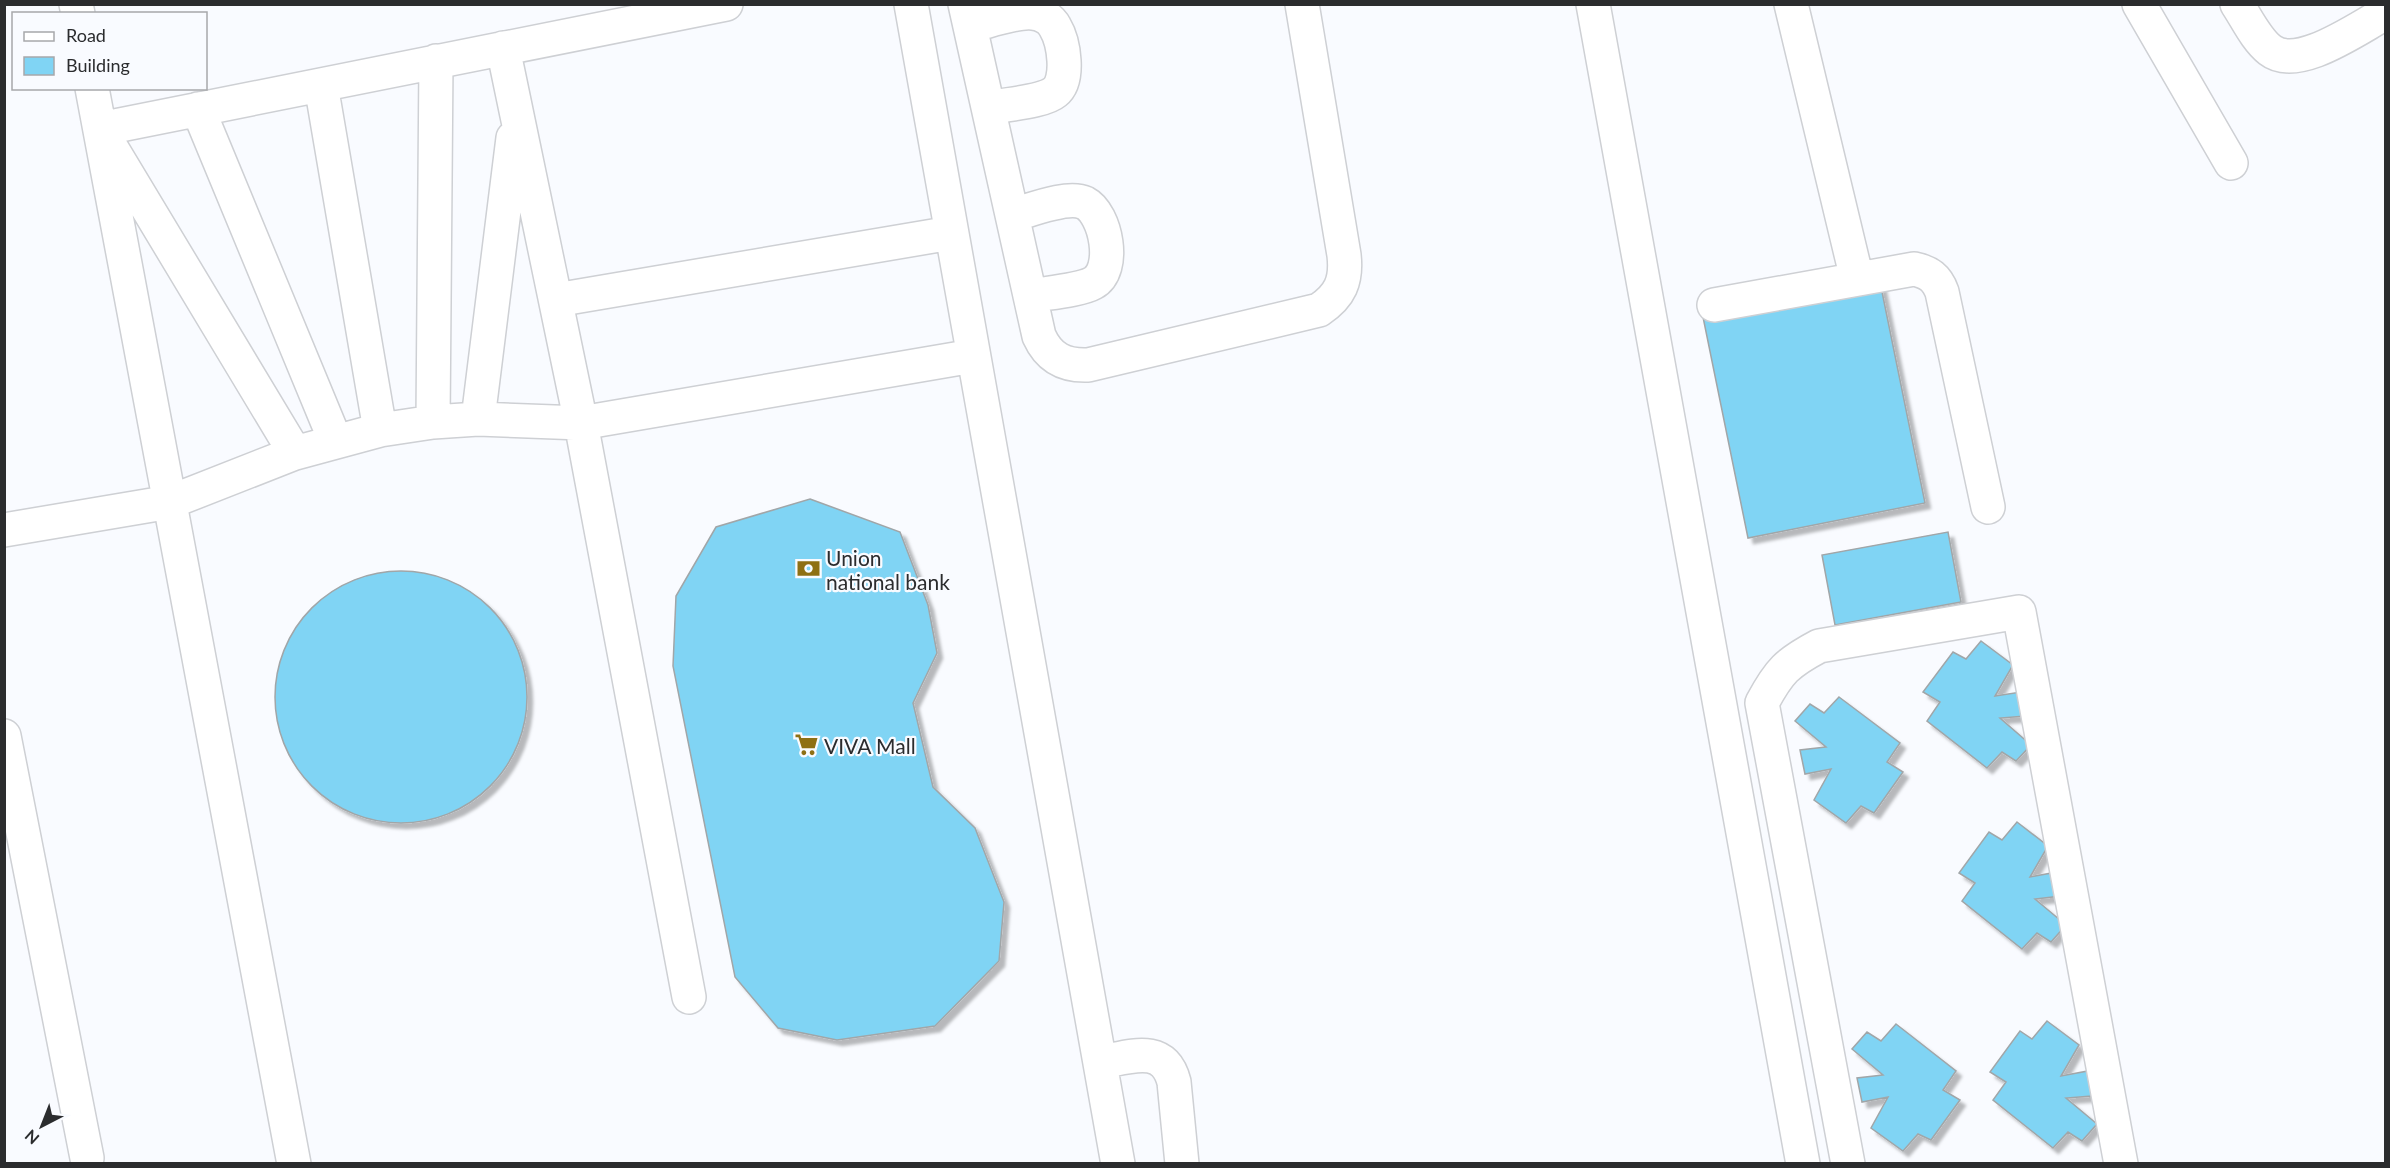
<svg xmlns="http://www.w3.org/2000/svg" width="2390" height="1168" font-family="Lato,sans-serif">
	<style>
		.building { fill: #80d4f4; stroke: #a1a6a8; stroke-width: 1.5; filter: url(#shadow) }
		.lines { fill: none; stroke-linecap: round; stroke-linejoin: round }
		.minor-casing { stroke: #ced0d4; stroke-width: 36 }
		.minor { stroke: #fff; stroke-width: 33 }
		.labels { text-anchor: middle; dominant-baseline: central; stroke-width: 4.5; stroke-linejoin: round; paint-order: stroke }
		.poi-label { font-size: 21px; fill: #2b2c2e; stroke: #f9fbff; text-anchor: start }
	</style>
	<defs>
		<filter id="shadow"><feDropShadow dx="5.5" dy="5.5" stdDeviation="1.5" flood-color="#0004"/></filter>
	</defs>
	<rect width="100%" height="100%" fill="#f9fbff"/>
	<path class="building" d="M1880,282L1925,503L1748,538L1703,317Z
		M810,499L900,532L928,605L937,653L913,703L933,787L975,828L1004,902L999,961L935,1026L837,1040L778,1028L735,977L673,666L676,596L716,527Z
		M1948,532L1961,602L1835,625L1822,555Z
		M275 697a126 126 0 1 1 252 0a126 126 0 1 1-252 0Z
		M1981,641L2013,665L1995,696L2021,692L2026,716L2000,718L2031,745L2016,761L2002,752L1987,768L1927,721L1940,702L1923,692L1953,652L1966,659Z
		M1839,697L1900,743L1887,762L1903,772L1874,813L1861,806L1846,823L1814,800L1831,769L1805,774L1800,750L1826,747L1795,721L1810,704L1824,713Z
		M2017,822L2048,846L2030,877L2057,872L2061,896L2035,899L2066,925L2051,942L2037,933L2022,949L1962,901L1975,883L1959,873L1989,832L2002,840Z
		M2047,1021L2079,1045L2061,1076L2088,1071L2092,1096L2066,1098L2097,1124L2082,1141L2068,1132L2053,1148L1993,1100L2006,1082L1990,1072L2020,1031L2032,1039Z
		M1896,1024L1956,1071L1943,1090L1960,1100L1931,1140L1918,1134L1903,1151L1871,1128L1888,1097L1862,1102L1857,1078L1883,1075L1852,1049L1867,1032L1881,1041Z"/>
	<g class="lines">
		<defs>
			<path id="minor" d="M76,4L78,14
				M911,4L1118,1164
				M965,4L1039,336C1049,358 1064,366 1088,365L1319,310C1340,296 1347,281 1344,255L1302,4
				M1593,4L1803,1164
				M1791,4L1857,279
				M2139,4L2231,163
				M2237,4C2247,19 2256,39 2270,50C2298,72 2359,27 2386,13
				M970,26C987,22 1016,11 1033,13C1042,14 1051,19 1055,27C1064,42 1070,80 1055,92C1043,102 1006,104 989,108
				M503,48L581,423L689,997
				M321,85L380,430
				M92,88L294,1164
				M198,109L335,440
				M1013,215C1031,210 1068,195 1085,203C1106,214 1117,270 1093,283C1081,290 1046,293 1030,296
				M556,300L951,233
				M1714,305L1914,269C1929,272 1937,278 1942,292L1988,507
				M478,419L513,138
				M433,422L436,61
				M295,453L100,129L726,4
				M4,530L170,502L295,453L380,430L433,422L478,419L581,423L973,356
				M4,736L87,1158
				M1101,1062C1130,1057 1164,1043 1174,1082L1182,1164
				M1848,1164L1762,703C1779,671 1787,663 1819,646L2019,612L2121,1164"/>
		</defs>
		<use href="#minor" class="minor-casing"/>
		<use href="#minor" class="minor"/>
	</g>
	<defs>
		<symbol id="bank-bare" viewBox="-9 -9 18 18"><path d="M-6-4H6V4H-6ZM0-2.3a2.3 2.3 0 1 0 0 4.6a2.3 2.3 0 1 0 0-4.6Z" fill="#8e7014" stroke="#f9fbff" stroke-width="2.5" paint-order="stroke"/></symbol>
		<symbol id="supermarket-bare" viewBox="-9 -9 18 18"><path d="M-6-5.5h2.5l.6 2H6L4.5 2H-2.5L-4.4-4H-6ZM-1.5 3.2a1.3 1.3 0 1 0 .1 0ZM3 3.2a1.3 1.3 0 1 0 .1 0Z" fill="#8e7014" stroke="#f9fbff" stroke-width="2.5" paint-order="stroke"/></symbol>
	</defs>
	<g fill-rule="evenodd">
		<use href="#bank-bare" x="792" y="552" width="33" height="33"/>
		<use href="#supermarket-bare" x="790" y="728" width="33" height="33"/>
	</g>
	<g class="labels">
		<g class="poi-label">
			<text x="826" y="557">Union<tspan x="826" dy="24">national bank</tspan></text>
			<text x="824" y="745">VIVA Mall</text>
		</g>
	</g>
	<rect width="2390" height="1168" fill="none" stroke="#2b2c2e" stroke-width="12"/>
	<rect x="12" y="12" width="195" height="78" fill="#f9fbff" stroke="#a7a8ab" stroke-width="1.5"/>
	<rect x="24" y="32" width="30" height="9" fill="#ffffff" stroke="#a7a8ab" stroke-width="1.5"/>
	<text x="66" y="42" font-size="18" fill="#2b2c2e">Road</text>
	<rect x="24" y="57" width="30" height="18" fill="#80d4f4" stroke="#a7a8ab" stroke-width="1.5"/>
	<text x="66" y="72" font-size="18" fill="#2b2c2e">Building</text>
	<g transform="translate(42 1126) rotate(222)" stroke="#f9fbff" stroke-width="4.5" paint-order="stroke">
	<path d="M0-4.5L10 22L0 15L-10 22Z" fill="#2b2c2e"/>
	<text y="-9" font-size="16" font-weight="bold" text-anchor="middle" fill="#2b2c2e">N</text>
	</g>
</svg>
